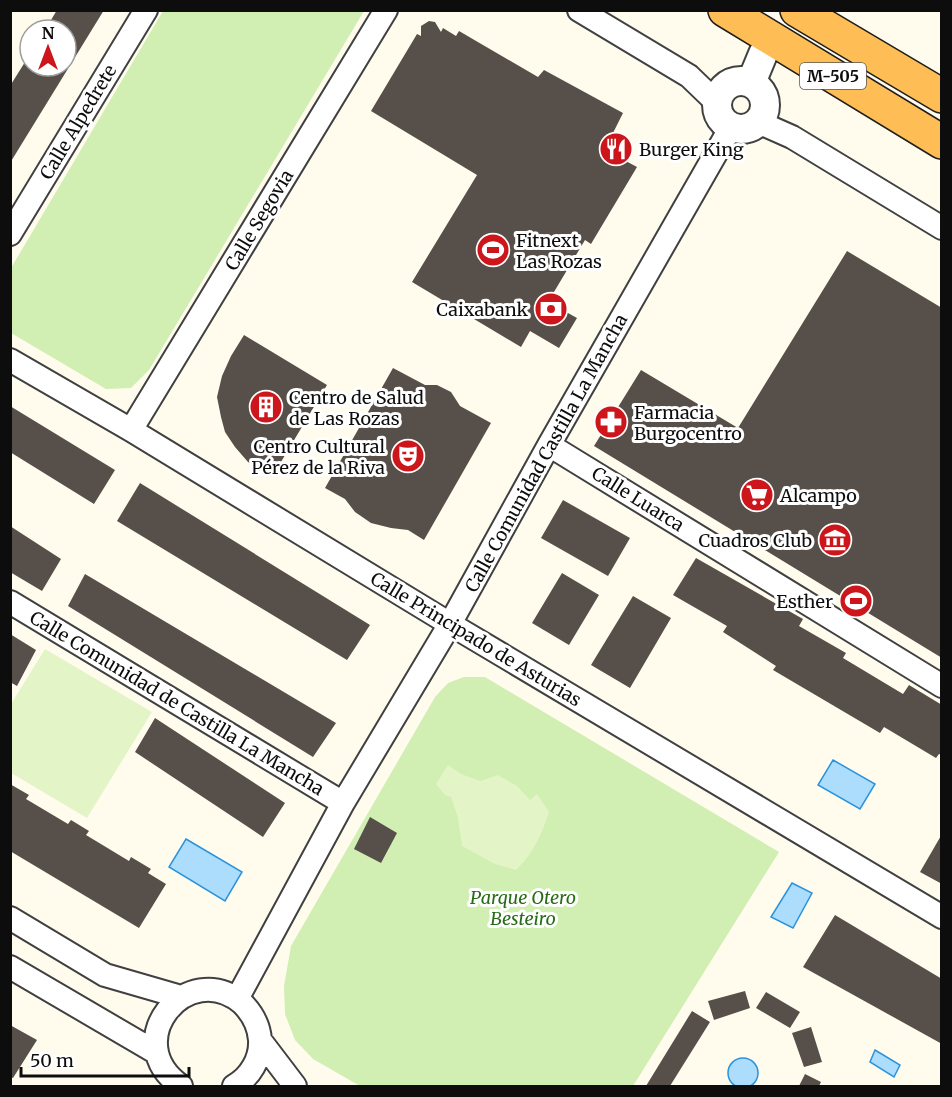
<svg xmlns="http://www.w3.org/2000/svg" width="952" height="1097" font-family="Merriweather,serif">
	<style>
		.green { fill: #d1eeb3 }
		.pitch { fill: #e3f4c6 }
		.water { fill: #acddfd; stroke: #2b93dc; stroke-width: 1.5 }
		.building { fill: #574f49 }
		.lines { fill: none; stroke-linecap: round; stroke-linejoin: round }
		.minor-casing { stroke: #404040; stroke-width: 26 }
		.tertiary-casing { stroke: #404040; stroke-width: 32 }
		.trunk-casing { stroke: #1e1e1e; stroke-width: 36 }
		.minor { stroke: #fff; stroke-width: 22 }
		.tertiary { stroke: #fff; stroke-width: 28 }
		.trunk { stroke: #ffbd55; stroke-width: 33 }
		.labels { text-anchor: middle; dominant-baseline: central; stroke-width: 6; stroke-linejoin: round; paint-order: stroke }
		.shield { fill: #fff; stroke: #565656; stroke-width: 1.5 }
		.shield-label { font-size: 16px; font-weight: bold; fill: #0d0d0d }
		.street-label { font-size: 18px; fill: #0d0d0d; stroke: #fff }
		.poi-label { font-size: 18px; fill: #0d0d0d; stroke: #fff; text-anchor: start }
		.park-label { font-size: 18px; font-style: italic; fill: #276c17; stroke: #fff }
	</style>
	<rect width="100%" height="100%" fill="#fffcee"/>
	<path class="green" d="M163,11H364L149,370L131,388L106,389L11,333V268Z
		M464,677H485L779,852L633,1086H360L313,1059L295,1040L285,1014L284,986L291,946L435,697L448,683Z"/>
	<path class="pitch" d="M45,649L152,712L87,818L11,773V704Z
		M448,765L461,774L480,781L498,775L517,786L530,800L537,794L549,812C542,834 533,854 516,870L495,864L462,846L458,818L451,797L445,795L436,784Z"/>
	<path class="water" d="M833,760L875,784L860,809L818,785Z
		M186,839L242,872L225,901L169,867Z
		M792,883L812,893L793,928L771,917Z
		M875,1050L900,1065L894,1077L870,1062Z
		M728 1073a15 15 0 1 1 30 0a15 15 0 1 1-30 0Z"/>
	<path class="building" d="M57,10H104L10,163V86L30,54V66H66V30H45Z
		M429,21L435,22L441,32L443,28L456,36L459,31L538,77L544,70L623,113L613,133L631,142L622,159L637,167L591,244L585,240L548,302L577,318L559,348L530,331L521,347L412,282L477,175L371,111L417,34L421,36V26Z
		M847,251L942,308V658L594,446L641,370L738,428Z
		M244,335L327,385L272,477L248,462L235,447L225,432L221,417L217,397L222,376L231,356Z
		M393,368L425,385H437L451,392L460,406L491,423L424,540L408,530L391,528L371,523L355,512L345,499L325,488Z
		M10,406L115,470L94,504L10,452Z
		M140,483L370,625L347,660L117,521Z
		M563,500L630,538L608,576L541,538Z
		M10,526L61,559L42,591L10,572Z
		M696,558L803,619L799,626L846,653L843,658L903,694L909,685L942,705V755L939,754L936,758L884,727L880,733L773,670L776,666L723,632L727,626L673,595Z
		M562,573L599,595L569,645L532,623Z
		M85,574L336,723L313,757L68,606Z
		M633,596L671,618L630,688L591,665Z
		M10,634L36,650L17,686L10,682Z
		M155,718L285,803L263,837L135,752Z
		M10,784L29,795L26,799L68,824L71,820L89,831L86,835L129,861L131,857L151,869L148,873L166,884L139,928L10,851Z
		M370,817L397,833L381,863L354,849Z
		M942,834V884L920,872Z
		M835,915L942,979V1044L803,967Z
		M745,991L750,1008L714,1020L708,1001Z
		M766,992L800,1012L790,1028L756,1008Z
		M692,1011L710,1022L670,1086H646Z
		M10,1025L37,1040L13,1078L10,1077Z
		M811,1027L822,1062L804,1067L792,1033Z
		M805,1074L821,1082L819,1086H799Z"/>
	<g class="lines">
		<defs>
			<path id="minor" d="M579,10L689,76L717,103
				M758,122L792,137L942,228
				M10,234L146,10
				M10,360L131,430L450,624L942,917
				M131,430L386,10
				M549,445L942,686
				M10,602L343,803
				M10,918L105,975L181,997
				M10,967L157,1053
				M237,999L343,803L450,624L549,445L731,127
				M260,1040L295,1086
				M181,1086C118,1042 187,957 242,1003C252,1013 259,1026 260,1040C261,1059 250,1077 234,1086"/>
			<path id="tertiary" d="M717 105a24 24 0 1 1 48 0a24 24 0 1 1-48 0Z
				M751,83L763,54"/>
			<path id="trunk" d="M725,10L942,142
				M797,10L942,96"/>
		</defs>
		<use href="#minor" class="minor-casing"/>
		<use href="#tertiary" class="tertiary-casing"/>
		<use href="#trunk" class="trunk-casing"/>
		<use href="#minor" class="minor"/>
		<use href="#tertiary" class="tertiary"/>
		<use href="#trunk" class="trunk"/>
	</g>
	<defs>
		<symbol id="restaurant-disc" viewBox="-11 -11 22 22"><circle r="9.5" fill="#cc161c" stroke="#fff"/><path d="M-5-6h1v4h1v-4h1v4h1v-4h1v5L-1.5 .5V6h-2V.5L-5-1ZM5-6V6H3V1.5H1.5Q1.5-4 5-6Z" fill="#fff"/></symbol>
		<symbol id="stadium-disc" viewBox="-11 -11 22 22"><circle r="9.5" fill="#cc161c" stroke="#fff"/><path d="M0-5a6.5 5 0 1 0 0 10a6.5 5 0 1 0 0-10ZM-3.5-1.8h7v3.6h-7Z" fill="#fff"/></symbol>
		<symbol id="bank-disc" viewBox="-11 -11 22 22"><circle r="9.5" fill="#cc161c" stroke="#fff"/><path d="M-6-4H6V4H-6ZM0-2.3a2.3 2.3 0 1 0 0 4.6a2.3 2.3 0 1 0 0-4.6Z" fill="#fff"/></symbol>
		<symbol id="building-disc" viewBox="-11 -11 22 22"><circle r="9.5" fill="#cc161c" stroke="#fff"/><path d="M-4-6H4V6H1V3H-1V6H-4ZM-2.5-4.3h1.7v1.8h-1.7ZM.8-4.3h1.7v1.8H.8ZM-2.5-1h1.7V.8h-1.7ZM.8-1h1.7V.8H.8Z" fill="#fff"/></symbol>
		<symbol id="pharmacy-disc" viewBox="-11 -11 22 22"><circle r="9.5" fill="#cc161c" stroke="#fff"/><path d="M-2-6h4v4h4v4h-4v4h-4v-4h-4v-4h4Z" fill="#fff"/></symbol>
		<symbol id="theatre-disc" viewBox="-11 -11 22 22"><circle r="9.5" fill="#cc161c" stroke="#fff"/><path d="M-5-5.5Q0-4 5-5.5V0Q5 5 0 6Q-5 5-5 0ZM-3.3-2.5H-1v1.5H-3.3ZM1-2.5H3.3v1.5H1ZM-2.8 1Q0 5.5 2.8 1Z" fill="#fff"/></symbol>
		<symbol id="supermarket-disc" viewBox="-11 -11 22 22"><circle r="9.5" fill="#cc161c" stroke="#fff"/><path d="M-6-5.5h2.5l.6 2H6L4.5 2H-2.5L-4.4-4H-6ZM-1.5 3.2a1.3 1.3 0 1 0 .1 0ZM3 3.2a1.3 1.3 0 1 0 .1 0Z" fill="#fff"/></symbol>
		<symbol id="museum-disc" viewBox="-11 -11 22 22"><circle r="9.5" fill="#cc161c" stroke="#fff"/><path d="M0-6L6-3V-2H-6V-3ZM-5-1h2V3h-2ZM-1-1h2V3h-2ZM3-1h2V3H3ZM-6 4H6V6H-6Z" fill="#fff"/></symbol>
	</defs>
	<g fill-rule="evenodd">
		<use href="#restaurant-disc" x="597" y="130" width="38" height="38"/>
		<use href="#stadium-disc" x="474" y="231" width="38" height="38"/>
		<use href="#bank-disc" x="532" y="290" width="38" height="38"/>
		<use href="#building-disc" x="247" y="388" width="38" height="38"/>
		<use href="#pharmacy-disc" x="592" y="403" width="38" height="38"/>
		<use href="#theatre-disc" x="389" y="437" width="38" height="38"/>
		<use href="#supermarket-disc" x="738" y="476" width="38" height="38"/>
		<use href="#museum-disc" x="816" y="521" width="38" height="38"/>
		<use href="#stadium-disc" x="837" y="582" width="38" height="38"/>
	</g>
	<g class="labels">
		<rect class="shield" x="800" y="63" width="66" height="26" rx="4.5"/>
		<g class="shield-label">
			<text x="833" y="76">M-505</text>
		</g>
		<g class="street-label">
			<text transform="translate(78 122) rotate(-59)">Calle Alpedrete</text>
			<text transform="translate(259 220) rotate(-59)">Calle Segovia</text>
			<text transform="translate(546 453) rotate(-61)">Calle Comunidad Castilla La Mancha</text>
			<text transform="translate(638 499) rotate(32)">Calle Luarca</text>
			<text transform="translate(476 639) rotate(31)">Calle Principado de Asturias</text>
			<text transform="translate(177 703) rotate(31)">Calle Comunidad de Castilla La Mancha</text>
		</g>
		<g class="poi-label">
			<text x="639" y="149">Burger King</text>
			<text x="516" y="240">Fitnext<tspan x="516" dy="21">Las Rozas</tspan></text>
			<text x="528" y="309" text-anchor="end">Caixabank</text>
			<text x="289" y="397">Centro de Salud<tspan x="289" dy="21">de Las Rozas</tspan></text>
			<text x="634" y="412">Farmacia<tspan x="634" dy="21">Burgocentro</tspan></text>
			<text x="385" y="446" text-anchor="end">Centro Cultural<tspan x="385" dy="21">Pérez de la Riva</tspan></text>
			<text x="780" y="495">Alcampo</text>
			<text x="812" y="540" text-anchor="end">Cuadros Club</text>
			<text x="833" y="601" text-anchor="end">Esther</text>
		</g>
		<g class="park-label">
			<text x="523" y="897">Parque Otero<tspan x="523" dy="21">Besteiro</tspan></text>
		</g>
	</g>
	<rect width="952" height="1097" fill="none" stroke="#0d0d0d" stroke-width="24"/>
	<g transform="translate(48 48)"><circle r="28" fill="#ffffff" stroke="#9e9e9e" stroke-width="1.5"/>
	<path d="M0-4.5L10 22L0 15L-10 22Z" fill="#cc161c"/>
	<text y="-9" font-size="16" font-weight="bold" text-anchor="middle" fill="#0d0d0d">N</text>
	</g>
	<path d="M21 1067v9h168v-9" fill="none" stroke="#0d0d0d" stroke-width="3"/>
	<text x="30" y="1067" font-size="18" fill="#0d0d0d" stroke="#ffffff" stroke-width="4.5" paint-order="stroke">50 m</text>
</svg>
